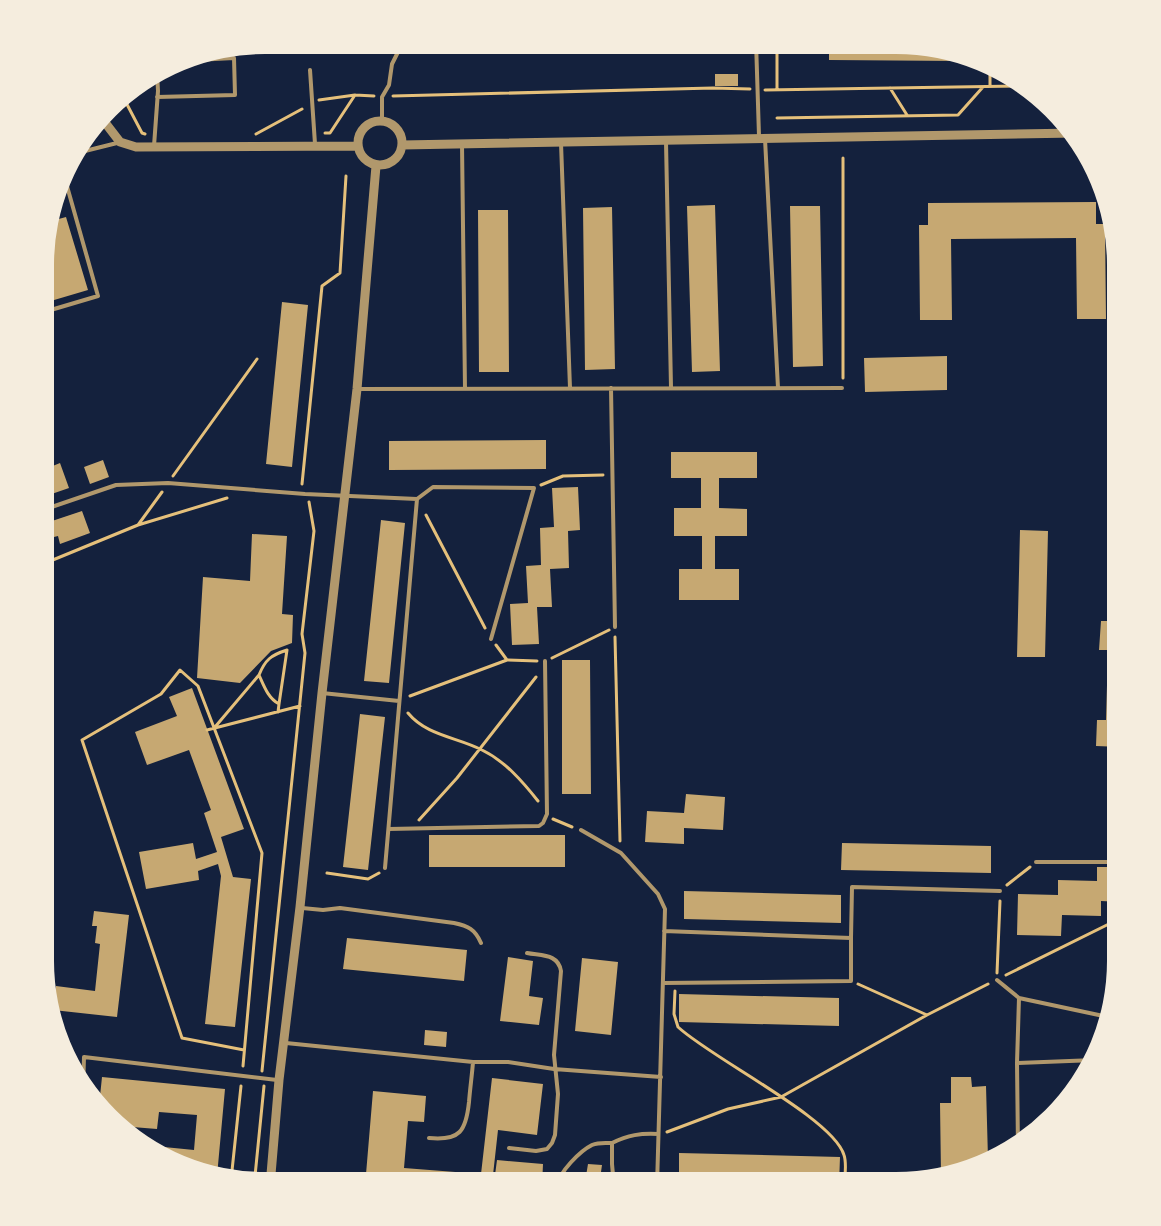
<svg xmlns="http://www.w3.org/2000/svg" width="1161" height="1226" font-family="'Crimson Pro',serif">
	<style>
		.building { fill: #c6a872 }
		.lines { fill: none; stroke-linecap: round; stroke-linejoin: round }
		.path { stroke: #e5c07b; stroke-width: 3 }
		.service { stroke: #b1986c; stroke-width: 4 }
		.tertiary { stroke: #b1986c; stroke-width: 9 }
	</style>
	<rect width="100%" height="100%" fill="#14213d"/>
	<path class="building" d="M829,42H925L960,54V61L829,60Z
		M715,74H738V86H715Z
		M1096,202V224H1105L1106,319H1077L1076,238L951,239L952,320H920L919,225H928V203Z
		M715,205L720,371L692,372L687,206Z
		M790,206H820L823,366L793,367Z
		M612,207L615,369L585,370L583,208Z
		M478,210H508L509,372H479Z
		M66,217L88,290L44,303V223Z
		M282,302L308,305L292,467L266,464Z
		M947,356V390L865,392L864,358Z
		M546,440V469L389,470V441Z
		M671,452H757V478H719V508L747,509V536H715V569H739V600H679V569H702V536H674V508H701V478H671Z
		M103,460L109,477L90,484L84,467Z
		M60,463L69,488L43,497V470Z
		M578,487L580,530L568,531L569,568L550,569L552,607H537L539,644L512,645L510,604L528,603L526,566L541,565L540,528L554,527L552,488Z
		M82,511L90,533L60,544L58,536L54,537L49,522Z
		M381,520L405,523L389,683L364,681Z
		M1020,530L1048,531L1045,657H1017Z
		M252,534L287,536L282,614L293,615L292,643L271,651L240,683L197,678L203,577L250,581Z
		M1101,621H1121V747L1096,746L1097,720H1106L1108,650H1099Z
		M562,660H590L591,794H562Z
		M192,688L244,829L221,837L233,877L251,879L235,1027L205,1024L221,876L218,864L198,871L199,880L146,889L139,852L193,843L196,859L217,852L204,813L211,810L189,750L147,765L135,732L177,716L169,697Z
		M360,714L385,717L368,870L343,867Z
		M686,794L725,797L723,830L684,828V844L645,842L647,811L684,813Z
		M429,835H565V867H429Z
		M842,843L991,846V873L841,870Z
		M1097,867H1121V902L1101,901V916L1062,915L1061,936L1017,935L1018,894L1058,895V880L1097,881Z
		M684,891L841,895V923L684,919Z
		M94,911L129,915L117,1017L53,1010L56,986L95,991L100,944L95,943L97,926H92Z
		M347,938L467,950L464,981L343,969Z
		M508,957L533,961L529,996L543,998L539,1025L500,1021Z
		M582,958L618,962L611,1035L575,1031Z
		M679,994L839,998V1026L679,1022Z
		M425,1030L447,1032L446,1047L424,1045Z
		M102,1077L225,1089L217,1176L153,1156L144,1148V1145L194,1150L197,1115L159,1112L157,1129L120,1126L99,1106Z
		M951,1077H971L972,1087L986,1086L988,1159L941,1175L940,1103H951Z
		M492,1078L543,1084L537,1135L498,1130L493,1175H495L497,1160L543,1164L542,1186H365L373,1091L426,1096L424,1122L408,1121L404,1168L481,1174Z
		M679,1153L840,1157L839,1185L679,1181Z
		M588,1164L602,1165L600,1179H604L603,1186H568L569,1179L582,1181V1176H586Z"/>
	<g class="lines">
		<path class="path" d="M777,41V89
			M990,64V86
			M890,88L907,115
			M765,90L1025,86
			M121,93L142,133L145,134
			M393,96L713,88L750,89
			M319,100L355,95
			M777,118L958,115L983,87
			M325,133H330L355,95L374,96
			M256,134L302,109
			M843,378V158
			M173,476L257,359
			M302,484L322,286L340,273L346,176
			M541,485L563,476L603,475
			M426,515L485,628
			M138,525L162,492
			M43,564L138,525L227,498
			M615,637L620,841
			M496,645L507,660L537,661
			M552,658L609,630
			M410,696L507,660
			M278,712L279,704L287,650C271,655 265,660 259,675C264,686 268,698 279,704
			M408,713C427,736 457,737 482,750C505,761 523,782 538,801
			M215,727L259,675
			M207,730L300,706
			M553,819L572,827
			M419,820L457,778L536,677
			M327,873L368,879L379,873
			M1007,885L1030,867
			M997,973L1000,901
			M1006,975L1121,918
			M858,984L927,1015
			M675,991L674,1014L678,1027C711,1058 833,1118 844,1155C847,1164 845,1176 844,1186
			M243,1066L262,853L198,686L180,670L161,694L82,740L182,1038L244,1050
			M262,1071L305,653L302,634L314,531L309,502
			M667,1132L728,1109L781,1097L927,1015L988,984
			M231,1180L241,1086
			M237,1182L255,1178
			M254,1186L264,1086"/>
		<path class="service" d="M756,41L759,136
			M310,70L315,144
			M157,97L235,95L234,58L177,61
			M382,121V97L389,85L392,64L398,52L410,40
			M765,139L778,388
			M666,142L671,387
			M561,143L570,388
			M462,144L465,389
			M154,146L158,91L157,72
			M69,155L117,143
			M44,312L98,296L63,172
			M611,388L615,627
			M359,389L842,388
			M43,510L116,485L168,483L305,494L417,499
			M322,693L399,701
			M389,829L539,826L543,823L547,814L545,661
			M581,830L621,853L658,894L665,909L657,1186
			M1036,862H1121
			M385,868L417,499L433,487L534,488L491,639
			M302,908L323,910L340,908L454,923C468,926 475,929 481,943
			M851,938L852,887L1000,891
			M997,980L1019,998L1108,1017
			M663,983L851,981V938L664,931
			M286,1043L473,1062H508L554,1069L661,1077
			M1018,1063L1095,1060
			M83,1091L84,1057L277,1080
			M429,1138C460,1141 466,1131 469,1102C470,1089 472,1075 473,1062
			M509,1148L536,1151L547,1149L552,1143L555,1135L558,1094L554,1055L561,971C558,954 543,956 527,953
			M1018,1149L1017,1063L1019,998
			M557,1186C559,1172 580,1151 592,1145C599,1142 605,1143 612,1143
			M614,1186L612,1164V1143C628,1135 641,1133 658,1134"/>
		<path class="tertiary" d="M100,116L120,142L136,147L358,146
			M358 143a22 22 0 1 1 44 0a22 22 0 1 1-44 0Z
			M402,145L1076,133
			M270,1186L279,1080L300,907L322,693L357,389L376,166"/>
	</g>
	<path d="M0 0H1161V1226H0ZM265 54H896A211 211 0 0 1 1107 265V961A211 211 0 0 1 896 1172H265A211 211 0 0 1 54 961V265A211 211 0 0 1 265 54Z" fill="#f5edde" fill-rule="evenodd"/>
</svg>
